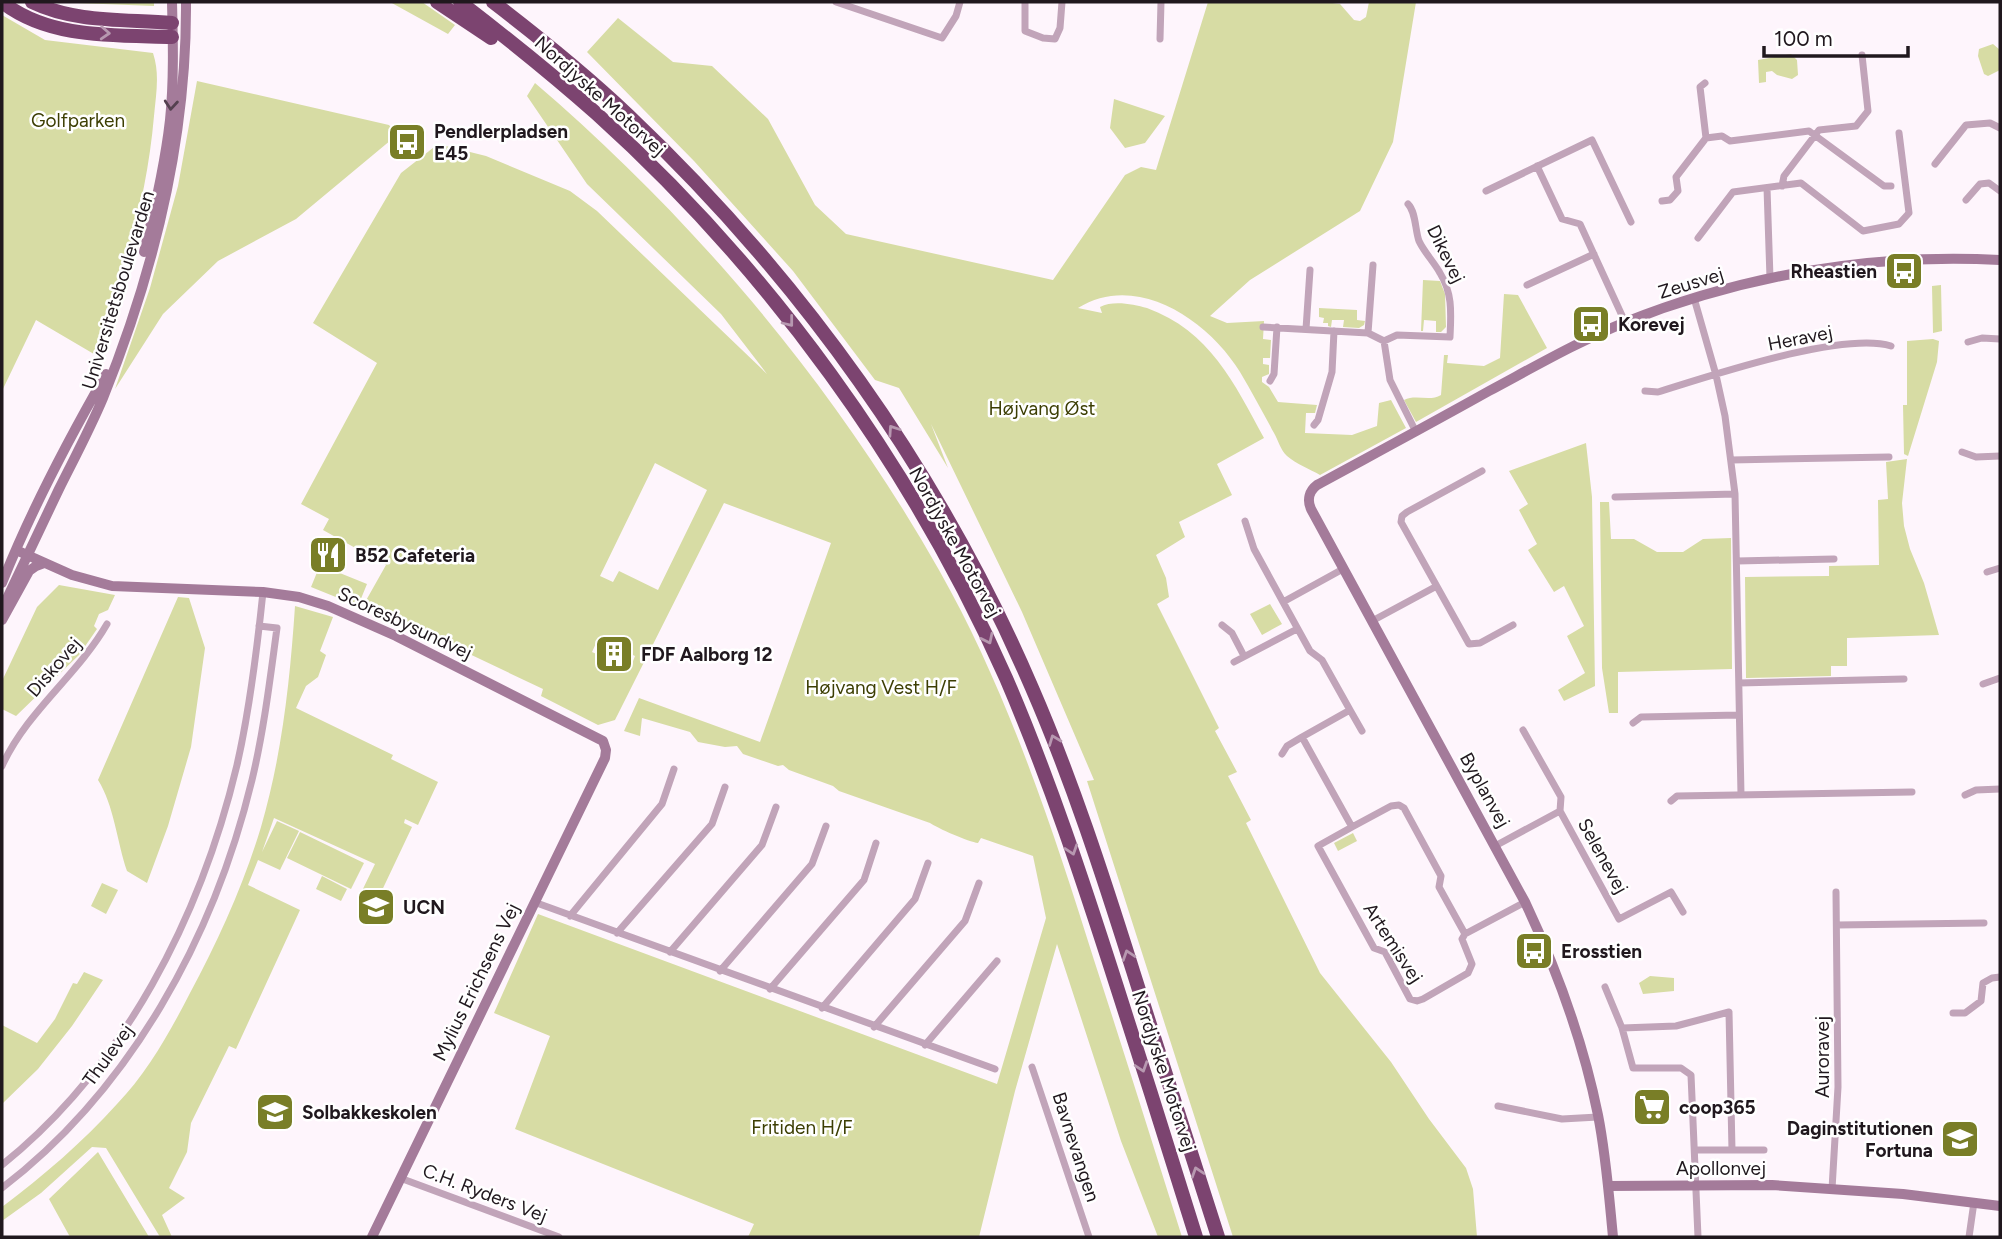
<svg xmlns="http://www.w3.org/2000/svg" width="2002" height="1239" font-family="Figtree,sans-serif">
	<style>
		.green { fill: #d7dca4; fill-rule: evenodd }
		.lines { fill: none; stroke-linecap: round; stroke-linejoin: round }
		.street { stroke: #c1a4b9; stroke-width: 7 }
		.secondary { stroke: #a47b9a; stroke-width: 10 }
		.highway { stroke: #7c4470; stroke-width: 14 }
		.oneway { stroke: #b798b0 }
		.oneway2 { stroke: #554050 }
		.labels { text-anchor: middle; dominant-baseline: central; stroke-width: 5; stroke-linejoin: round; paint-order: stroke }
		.street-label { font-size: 19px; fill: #20181e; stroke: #fff }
		.park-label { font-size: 19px; fill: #3c3e03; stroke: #fff }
		.poi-label { font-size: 19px; font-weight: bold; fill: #20181e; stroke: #fff; text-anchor: start }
	</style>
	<rect width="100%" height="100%" fill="#fef5fc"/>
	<path class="green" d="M52,2H154V6Z
		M390,2H422L455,25L448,34Z
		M1208,2H1325L1340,4L1354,20L1360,21L1366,17L1369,2H1416L1393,142L1360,211L1250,280L1210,316L1227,323L1264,321L1263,339L1271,340L1270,358H1263V364L1269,365V374L1262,377V382L1269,387L1278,402L1317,405L1315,413H1306L1305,433L1352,435L1377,426L1379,403L1391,400L1406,428L1320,475C1310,469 1296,464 1287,456C1281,451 1278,440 1274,433C1263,413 1252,392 1240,372C1209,321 1137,271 1078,308L1102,313L1100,307C1113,300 1133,304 1147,308C1210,331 1234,383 1264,438L1217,464L1232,495L1179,522L1185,537L1156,555L1166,578L1169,597L1157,604L1219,728L1215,731L1237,772L1228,776L1251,820L1246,823L1320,973L1391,1062L1429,1119L1466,1168L1473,1189L1477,1237H1233L1087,781L1094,780L1022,612L931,424L948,468L899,388L875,380L793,271L694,161L587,52L618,18L673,62L712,66L768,119L815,205L846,234L1053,280L1125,175L1141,167L1156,170Z
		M2,15L45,40L153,53C160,74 156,94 154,116C147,199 122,278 99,357L36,320L2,391Z
		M1993,44L2000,50V70L1988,76L1984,74L1978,56L1979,49Z
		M1791,54L1797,60L1798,75L1792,79L1777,75L1772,71L1766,72V82L1759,83L1758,60Z
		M197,81L389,125L397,135L296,219L218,261L163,314L115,389L150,288L178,186Z
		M535,83C696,221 834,385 939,570C1007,690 1053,829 1094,960C1124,1052 1153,1145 1182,1237H1158L1121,1141L1057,944L1015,1091L979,1237H748L754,1224L515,1129L550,1036L494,1013L538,914L997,1084L1046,918L1033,856L981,838L978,843C969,842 937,828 930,823L839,791L833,786L789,770L783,765L778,766L743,754L737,746L725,747L698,742L690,732L642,718L640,736L624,731L639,698L760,742L831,543L724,503L615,720L598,725L541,696L543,689L364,604L386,565L323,530L329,519L301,504L377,363L313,323L401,173L438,144L486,156L570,191L597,211L767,374L721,314L587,184L527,96ZM655,463L707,490L658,590L619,571L613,582L600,576ZM598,639L635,656L630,669L592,652Z
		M1114,99L1165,116L1145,143L1125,148L1110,128Z
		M1423,280L1440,281L1445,294L1446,327L1441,332H1436V321L1424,320L1423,331H1421Z
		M1941,285L1942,331L1933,333L1932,286Z
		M1504,294L1518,295L1547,348L1416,422L1404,400C1416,394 1430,402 1441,395L1444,355H1448L1447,363L1484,366L1500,358Z
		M1319,308L1357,310V320L1365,321L1364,325L1359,328L1343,327L1344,320H1332L1331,327L1328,326V323H1323L1324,318L1319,317Z
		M1933,339L1939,341L1937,362L1908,456L1904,454L1903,405H1907V341Z
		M1586,443L1592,497L1595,686L1564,701L1558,690L1585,673L1567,636L1584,626L1564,586L1554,592L1528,550L1537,544L1519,510L1528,504L1509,471Z
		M1907,459L1902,503L1904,526L1910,549L1924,583L1939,635L1847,638V666H1831V676L1746,678L1745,577L1829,576V566L1879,565L1878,500L1888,499L1886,462Z
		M1600,502H1609L1611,539H1634L1657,552H1683L1703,539L1731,538L1732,669L1618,672V713H1609L1602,668Z
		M320,565L367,584L358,606L311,587Z
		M59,585L115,595L108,610L99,614L94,626L97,629L79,655L16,716L2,709V681L37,607Z
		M178,597L189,598L205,648L191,747L168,826L147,883L127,871C117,842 114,805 98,780Z
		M1270,604L1282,624L1262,635L1250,614Z
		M295,606L333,617L320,651L326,655L318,677L306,686L296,708L393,755L391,759L438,782L418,825L405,819L404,823L412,827L376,903L360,895L375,864L274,818L262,852L277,821L299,831L280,870L258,860L248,885L300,910L236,1049L229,1046L191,1123L187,1152L169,1188L185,1198L162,1215L172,1237H160L106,1148L92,1147L41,1193L2,1221V1207C43,1176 83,1142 117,1104C147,1073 170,1032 190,993C218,941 244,884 261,827C282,755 290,681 295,606Z
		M300,832L364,863L351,889L287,858Z
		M1353,833L1357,841L1338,851L1334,843Z
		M322,876L347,889L341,901L316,889Z
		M102,883L118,890L106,914L91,906Z
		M84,972L103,980L72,1026L38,1069L2,1104V1025L37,1043L55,1019L73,983L77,984Z
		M1650,976L1674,978V991L1643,994L1639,983Z
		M98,1152L149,1237H70L49,1199Z"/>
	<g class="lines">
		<path class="street" d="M836,2L942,38L956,16L960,2
			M1025,2V31L1043,38L1055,39L1060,28L1062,2
			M1160,39L1161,2
			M1705,83L1700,87L1706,138
			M1935,164L1966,125L1990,123L2000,128
			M1537,166L1562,219L1580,224L1625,322
			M1782,186L1784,176L1819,130L1856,126L1868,111L1862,55
			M1767,188L1770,278
			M1486,191L1592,140L1631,222
			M1966,200L1980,184L1989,183L2000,191
			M1662,201L1670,200L1678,191L1676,177L1706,138L1722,136L1730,141L1809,131L1884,186H1891
			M1698,238L1733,192L1801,183L1863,231L1899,224L1909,213L1899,133
			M1527,285L1594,254
			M1694,298L1716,375L1725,416L1735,494L1741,795
			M1263,327L1368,333L1384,341L1397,335L1450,337C1451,314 1453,294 1440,273C1434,262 1424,252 1419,241C1415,230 1416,212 1408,204
			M1306,329L1310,270
			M1368,333L1373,265
			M1384,341L1390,380L1416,432
			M1968,342L1982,338L2000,339
			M1270,381L1274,374L1277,327
			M1645,391L1658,392C1710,376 1843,331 1891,346
			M1314,425L1318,420L1332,372L1334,331
			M1962,452L1976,457L2000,456
			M1731,460L1889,457
			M1482,471L1407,512L1402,516L1401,522L1469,644L1480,643L1513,625
			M1615,497L1735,494
			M1245,521L1254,549L1283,602
			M1737,561L1834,559
			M1343,569L1283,602L1310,651L1322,660L1350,710L1302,737L1352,827L1391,806L1399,805L1404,808L1441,876L1439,887L1465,934L1525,902
			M1987,572L2000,568
			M1372,621L1435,587
			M1222,625L1232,633L1244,656
			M1234,662L1297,629
			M1739,683L1904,679
			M1983,684L2000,678
			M1350,710L1362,731
			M1633,723L1641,717L1739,715
			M1523,730L1561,797L1560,811L1619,919L1671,892L1683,912
			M1282,754L1287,746L1302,737
			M2,766C27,711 77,676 107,624
			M1965,795L1976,790L2000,789
			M1671,801L1677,796L1912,792
			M1352,827L1318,846L1374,948L1385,952L1410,999L1417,1001L1423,999L1468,973L1472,964L1462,939L1465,934
			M1495,846L1560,811
			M534,902L995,1069
			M570,916L662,804L674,769
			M1837,925L1984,923
			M617,933L712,824L725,787
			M670,952L762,845L776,807
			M720,971L812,864L826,826
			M1605,987L1622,1028L1633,1068H1681L1691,1075L1698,1237
			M770,989L864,880L876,843
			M822,1008L915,899L928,863
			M1953,1013H1965L1981,1001L1983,983L1992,978L2000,977
			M874,1027L965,921L979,883
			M1622,1028L1676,1026L1729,1012L1732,1150
			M925,1045L997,961
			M1032,1067L1089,1237
			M1498,1106L1562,1119L1598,1117
			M1696,1150H1764
			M2,1165C125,1066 201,916 237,765C250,708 257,650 263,592
			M400,1178L559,1237
			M2,1188C131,1089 214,937 252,780C264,730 270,679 277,628L259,626
			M1832,1189L1838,1087L1836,892
			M1969,1237L1974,1202"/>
		<path class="secondary" d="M144,252C155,208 165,165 170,120C174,81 173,41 172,2
			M16,550L72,575L112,586L263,592L299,597L328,606L396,636L603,741L606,750L605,758L372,1237
			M2,583C31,510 67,442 106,374
			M2,609C21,569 40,529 59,489C74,459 90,429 103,398C154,272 187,138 186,2
			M2,620L29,571L36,566L44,563
			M1608,1186L1772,1185L1903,1194L2000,1206
			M1613,1237C1609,1196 1606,1155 1598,1115C1583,1041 1557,970 1525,902L1311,509C1307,500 1309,491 1317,485C1374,454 1432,423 1489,391C1534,367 1579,341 1626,322C1744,275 1873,253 2000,260"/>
		<path class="highway" d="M2,2C49,39 114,35 172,37
			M32,2C75,23 125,19 172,23
			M437,2L491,38
			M460,2C507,38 553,75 597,114C769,269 912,466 1006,678C1049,778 1083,881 1116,984C1143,1068 1170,1153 1196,1237
			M493,2C540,38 586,75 628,115C799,277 939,471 1032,688C1072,780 1103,876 1133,971C1161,1060 1190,1149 1218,1237"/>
	</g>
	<defs><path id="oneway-chevron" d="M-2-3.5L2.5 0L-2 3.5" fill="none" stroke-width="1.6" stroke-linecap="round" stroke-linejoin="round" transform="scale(1.75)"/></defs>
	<g class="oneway">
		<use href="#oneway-chevron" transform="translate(105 33) rotate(3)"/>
		<use href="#oneway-chevron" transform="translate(789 322) rotate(52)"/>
		<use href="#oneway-chevron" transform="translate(893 430) rotate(-124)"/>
		<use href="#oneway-chevron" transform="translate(988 639) rotate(64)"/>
		<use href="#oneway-chevron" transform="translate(1054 740) rotate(-111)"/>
		<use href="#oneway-chevron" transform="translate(1072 850) rotate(72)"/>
		<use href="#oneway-chevron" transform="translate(1128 955) rotate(-108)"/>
		<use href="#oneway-chevron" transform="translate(1142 1067) rotate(72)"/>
		<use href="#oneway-chevron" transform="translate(1197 1172) rotate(-108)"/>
	</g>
	<use class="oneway2" href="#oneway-chevron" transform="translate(171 105) rotate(95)"/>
	<defs>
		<symbol id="bus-square" viewBox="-11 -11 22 22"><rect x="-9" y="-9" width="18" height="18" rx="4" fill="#797e27" stroke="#fff"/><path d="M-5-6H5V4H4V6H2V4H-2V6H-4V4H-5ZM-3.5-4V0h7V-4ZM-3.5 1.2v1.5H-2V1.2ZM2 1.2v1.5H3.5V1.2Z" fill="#fff"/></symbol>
		<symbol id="restaurant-square" viewBox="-11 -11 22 22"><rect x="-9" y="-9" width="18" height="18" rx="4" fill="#797e27" stroke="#fff"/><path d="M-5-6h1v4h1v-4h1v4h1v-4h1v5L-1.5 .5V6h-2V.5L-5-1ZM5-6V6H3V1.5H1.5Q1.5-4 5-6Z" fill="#fff"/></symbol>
		<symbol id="building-square" viewBox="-11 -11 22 22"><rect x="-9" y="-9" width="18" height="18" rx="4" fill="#797e27" stroke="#fff"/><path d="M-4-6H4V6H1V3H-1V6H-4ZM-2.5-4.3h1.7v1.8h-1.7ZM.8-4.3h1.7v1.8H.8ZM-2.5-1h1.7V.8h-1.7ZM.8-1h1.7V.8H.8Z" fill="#fff"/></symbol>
		<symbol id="university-square" viewBox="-11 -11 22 22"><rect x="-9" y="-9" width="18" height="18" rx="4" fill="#797e27" stroke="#fff"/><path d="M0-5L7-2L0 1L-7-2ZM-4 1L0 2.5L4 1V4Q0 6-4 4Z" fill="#fff"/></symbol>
		<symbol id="supermarket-square" viewBox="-11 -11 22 22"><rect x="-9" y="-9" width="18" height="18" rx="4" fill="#797e27" stroke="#fff"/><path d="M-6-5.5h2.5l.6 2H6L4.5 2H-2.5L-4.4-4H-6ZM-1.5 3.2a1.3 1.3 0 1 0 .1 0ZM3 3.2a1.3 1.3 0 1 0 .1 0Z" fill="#fff"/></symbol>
		<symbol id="school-square" viewBox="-11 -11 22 22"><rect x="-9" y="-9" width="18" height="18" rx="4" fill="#797e27" stroke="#fff"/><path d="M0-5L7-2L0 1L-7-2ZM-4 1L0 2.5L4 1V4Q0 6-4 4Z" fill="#fff"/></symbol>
	</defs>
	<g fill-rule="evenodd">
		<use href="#bus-square" x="385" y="120" width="44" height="44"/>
		<use href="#bus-square" x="1882" y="249" width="44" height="44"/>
		<use href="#bus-square" x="1569" y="302" width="44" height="44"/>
		<use href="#restaurant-square" x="306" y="533" width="44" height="44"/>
		<use href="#building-square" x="592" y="632" width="44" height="44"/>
		<use href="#university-square" x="354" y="885" width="44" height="44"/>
		<use href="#bus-square" x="1512" y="929" width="44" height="44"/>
		<use href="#supermarket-square" x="1630" y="1085" width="44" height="44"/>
		<use href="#school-square" x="253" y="1090" width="44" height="44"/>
		<use href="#school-square" x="1938" y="1117" width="44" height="44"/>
	</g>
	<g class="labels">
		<g class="street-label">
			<text transform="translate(600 96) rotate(42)">Nordjyske Motorvej</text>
			<text transform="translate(1446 254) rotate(64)">Dikevej</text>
			<text transform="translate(1691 283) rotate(-17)">Zeusvej</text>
			<text transform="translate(118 290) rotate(-73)">Universitetsboulevarden</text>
			<text transform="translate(1800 338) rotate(-11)">Heravej</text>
			<text transform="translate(955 542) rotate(61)">Nordjyske Motorvej</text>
			<text transform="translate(405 623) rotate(25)">Scoresbysundvej</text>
			<text transform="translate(54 667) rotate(-49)">Diskovej</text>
			<text transform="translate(1485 790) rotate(61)">Byplanvej</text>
			<text transform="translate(1603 856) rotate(61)">Selenevej</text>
			<text transform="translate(1393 943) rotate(57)">Artemisvej</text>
			<text transform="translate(476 982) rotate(-64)">Mylius Erichsens Vej</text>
			<text transform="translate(108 1055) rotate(-54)">Thulevej</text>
			<text transform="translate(1822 1057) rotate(-90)">Auroravej</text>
			<text transform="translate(1164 1071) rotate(72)">Nordjyske Motorvej</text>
			<text transform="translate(1076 1147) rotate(72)">Bavnevangen</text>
			<text x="1721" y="1168">Apollonvej</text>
			<text transform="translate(485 1193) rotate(21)">C.H. Ryders Vej</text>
		</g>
		<g class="park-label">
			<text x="78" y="120">Golfparken</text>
			<text x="1042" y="408">Højvang Øst</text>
			<text x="881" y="687">Højvang Vest H/F</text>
			<text x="802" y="1127">Fritiden H/F</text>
		</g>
		<g class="poi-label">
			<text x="434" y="131">Pendlerpladsen<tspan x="434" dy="22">E45</tspan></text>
			<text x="1877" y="271" text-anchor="end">Rheastien</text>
			<text x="1618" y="324">Korevej</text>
			<text x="355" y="555">B52 Cafeteria</text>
			<text x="641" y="654">FDF Aalborg 12</text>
			<text x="403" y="907">UCN</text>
			<text x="1561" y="951">Erosstien</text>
			<text x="1679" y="1107">coop365</text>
			<text x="302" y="1112">Solbakkeskolen</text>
			<text x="1933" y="1128" text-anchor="end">Daginstitutionen<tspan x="1933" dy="22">Fortuna</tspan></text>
		</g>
	</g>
	<rect width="2002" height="1239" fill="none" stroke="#20181e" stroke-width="7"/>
	<path d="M1764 46v10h144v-10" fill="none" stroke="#20181e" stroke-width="3.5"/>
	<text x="1774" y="46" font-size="21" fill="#20181e" stroke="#ffffff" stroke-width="5" paint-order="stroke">100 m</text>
</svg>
